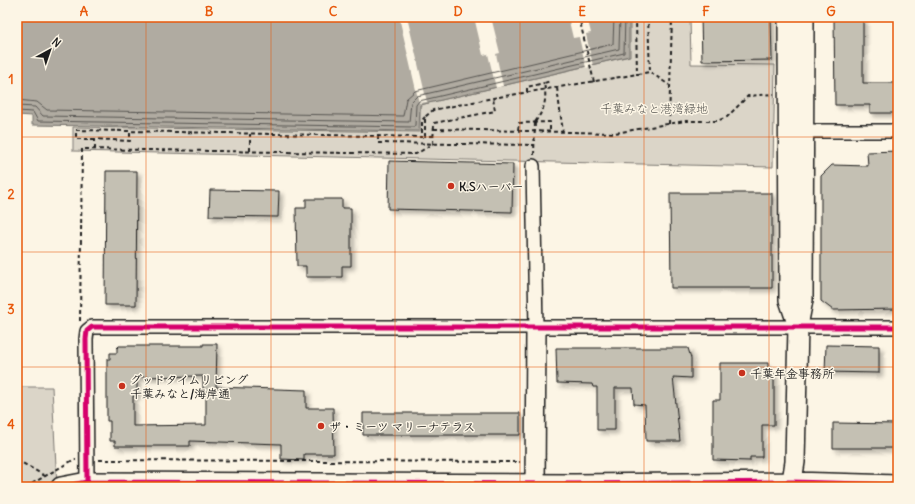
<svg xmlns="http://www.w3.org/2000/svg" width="915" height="504" font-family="Delius,'Klee One',sans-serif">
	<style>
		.green { fill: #dbd5c8; stroke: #7c7872 }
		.water { fill: #b0aba1; stroke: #75726c }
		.pier { fill: #fcf5e5 }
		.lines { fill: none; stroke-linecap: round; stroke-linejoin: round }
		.shore { stroke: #575551; stroke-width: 1 }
		.building { fill: #c4c0b3; stroke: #1c1c1c; fill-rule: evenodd; filter: url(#shadow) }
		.street-casing { stroke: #1c1c1c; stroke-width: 16 }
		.secondary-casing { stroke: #1c1c1c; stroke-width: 22 }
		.path { stroke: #1c1c1c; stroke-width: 2; stroke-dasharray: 4 3; stroke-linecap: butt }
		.street { stroke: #fcf5e5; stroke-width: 13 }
		.secondary { stroke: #fcf5e5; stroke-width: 19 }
		.path-bridge { stroke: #1c1c1c; stroke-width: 2; stroke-dasharray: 4 3; stroke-linecap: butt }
		.cycleway-casing { stroke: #fcf5e5; stroke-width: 8 }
		.cycleway { stroke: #d6006c; stroke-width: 5 }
		.grid { fill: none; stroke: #e8590c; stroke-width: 1; stroke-opacity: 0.55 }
		.poi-dot { fill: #c8321e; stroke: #fcf5e5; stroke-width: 1.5 }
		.labels { text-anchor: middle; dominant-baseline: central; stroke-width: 3; stroke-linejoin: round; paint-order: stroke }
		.park-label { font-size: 12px; fill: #555450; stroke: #fcf5e5 }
		.poi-label { font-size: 12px; font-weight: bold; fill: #1c1c1c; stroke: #fcf5e5; text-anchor: start }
		.neatline { fill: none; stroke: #e8590c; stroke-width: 1.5 }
		.grid-label { font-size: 13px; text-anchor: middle; font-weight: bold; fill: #e8590c }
	</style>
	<defs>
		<filter id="shadow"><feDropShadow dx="3.5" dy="3.5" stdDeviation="2" flood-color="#0004"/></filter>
	</defs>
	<rect width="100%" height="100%" fill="#fcf5e5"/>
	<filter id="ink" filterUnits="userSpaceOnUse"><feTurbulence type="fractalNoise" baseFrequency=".025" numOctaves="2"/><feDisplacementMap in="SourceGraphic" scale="8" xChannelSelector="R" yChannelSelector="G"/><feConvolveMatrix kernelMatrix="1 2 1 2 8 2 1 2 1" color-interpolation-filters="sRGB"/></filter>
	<g filter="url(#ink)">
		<path class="green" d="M630,17H690L691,64L775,65L773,167L73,151V127L420,132V105L630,56Z
			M17,387H52L57,487H17Z"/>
		<path class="water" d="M17,17H629V56L420,105L419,131L32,125V116L17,115Z"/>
		<path class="pier" d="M399,17H407L427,102L419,103Z
			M474,17H491L500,53L496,54L503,86L496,88L488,54L483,55Z
			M568,17H587L591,33L586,34L593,66L586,68L579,37L573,38Z"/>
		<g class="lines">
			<path class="shore" d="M17,100L37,102L47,110L403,116L406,99L415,91L613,44L614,17
				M17,106L35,107L43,116L409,122L411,102L417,96L619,49L620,17
				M17,111L33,112L38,121L414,127L415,125L416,105L419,101L624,53L625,17"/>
		</g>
		<path class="building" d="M701,17H771L772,60L702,61Z
			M834,17H863V83H898V113H870V105H835Z
			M898,151V309L833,310L821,301V176L832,165L868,166L867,152Z
			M389,161L513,164L512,212L388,209Z
			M106,171H137L136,305H105Z
			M210,190L279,191L278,217L209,216Z
			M670,193H772V288H671Z
			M306,199H342V208H351V266H342V277H306V266H297L296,208H306Z
			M203,344H217L216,387L306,390V408H333L334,454H304V460L281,459V444L190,441V446H115V441H110V421H107V359H110V353H117V348L119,346H203ZM203,376V391H206V425L133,426V396H137V377Z
			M826,345L879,346V373L825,372Z
			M556,348H688L691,358V378L673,377L680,441H646L645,405L634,404L633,388H615V430H597V387H593L592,384L557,383Z
			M720,363H768V373H774V425H762V457H750V461L713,460V400H720Z
			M363,413H520V435H363Z
			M833,423L898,424V448H833Z"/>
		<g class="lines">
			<defs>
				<path id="street" d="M803,131H898
					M533,166L536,328
					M87,482L86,339L87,331L92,327H898"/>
				<path id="secondary" d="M788,17L789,300L797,323
					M61,487L87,482L574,484L793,482L898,485
					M535,487L536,328
					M791,487L795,462L798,326L803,300L804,17"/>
			</defs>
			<use href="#street" class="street-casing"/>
			<use href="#secondary" class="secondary-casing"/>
			<path class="path" d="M579,17L594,82
				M636,17L637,75
				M648,17L650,72
				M557,88L563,132
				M527,92V87L544,83
				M669,124L672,17
				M434,129L615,133L685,121H717L727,117L748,96L774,94
				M518,130L519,123L550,122V131
				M378,136V143L535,145
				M433,136H425V117L433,110L493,98L650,72L669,85
				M95,139H76V130L422,137V120L425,117
				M433,144L434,123L495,111L493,98
				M95,149V139L130,141V131
				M250,151V134
				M534,155L535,122
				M80,321L82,149L416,154L433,144
				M17,460L45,476
				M99,460L520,462
				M26,487L73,460H76"/>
			<use href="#street" class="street"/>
			<use href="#secondary" class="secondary"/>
			<path class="path-bridge" d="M535,122C545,109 547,99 544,83L551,81"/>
			<defs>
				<path id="cycleway" d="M87,482L86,339L87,331L92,327H898
					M61,487L87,482L574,484L793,482L898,485"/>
			</defs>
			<use href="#cycleway" class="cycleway-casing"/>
			<use href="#cycleway" class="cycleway"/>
		</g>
	</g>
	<path class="grid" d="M146,17V487M271,17V487M395,17V487M520,17V487M644,17V487M769,17V487M17,137H898M17,252H898M17,367H898"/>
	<g class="poi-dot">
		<circle cx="451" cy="186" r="4"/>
		<circle cx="742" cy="373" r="4"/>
		<circle cx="122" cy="386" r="4"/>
		<circle cx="321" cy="426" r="4"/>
	</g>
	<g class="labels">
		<g class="park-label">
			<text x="654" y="108">千葉みなと港湾緑地</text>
		</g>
		<g class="poi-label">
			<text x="459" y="186">K.Sハーバー</text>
			<text x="750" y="373">千葉年金事務所</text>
			<text x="130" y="379">グッドタイムリビング<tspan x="130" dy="14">千葉みなと/海岸通</tspan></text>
			<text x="329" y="426">ザ・ミーツ マリーナテラス</text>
		</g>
	</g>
	<rect width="915" height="504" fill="none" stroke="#fcf5e5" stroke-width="44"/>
	<g transform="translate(50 50) rotate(40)" stroke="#fcf5e5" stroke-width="3" paint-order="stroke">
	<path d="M0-3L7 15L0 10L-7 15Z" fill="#1c1c1c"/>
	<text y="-6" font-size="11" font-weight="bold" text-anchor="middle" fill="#1c1c1c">N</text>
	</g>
	<rect x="22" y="22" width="871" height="460" class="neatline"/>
	<g class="grid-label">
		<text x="84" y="16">A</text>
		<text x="209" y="16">B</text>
		<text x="333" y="16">C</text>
		<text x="458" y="16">D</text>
		<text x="582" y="16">E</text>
		<text x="706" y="16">F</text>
		<text x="831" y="16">G</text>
		<text x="11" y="84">1</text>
		<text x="11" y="199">2</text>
		<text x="11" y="314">3</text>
		<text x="11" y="429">4</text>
	</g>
</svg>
